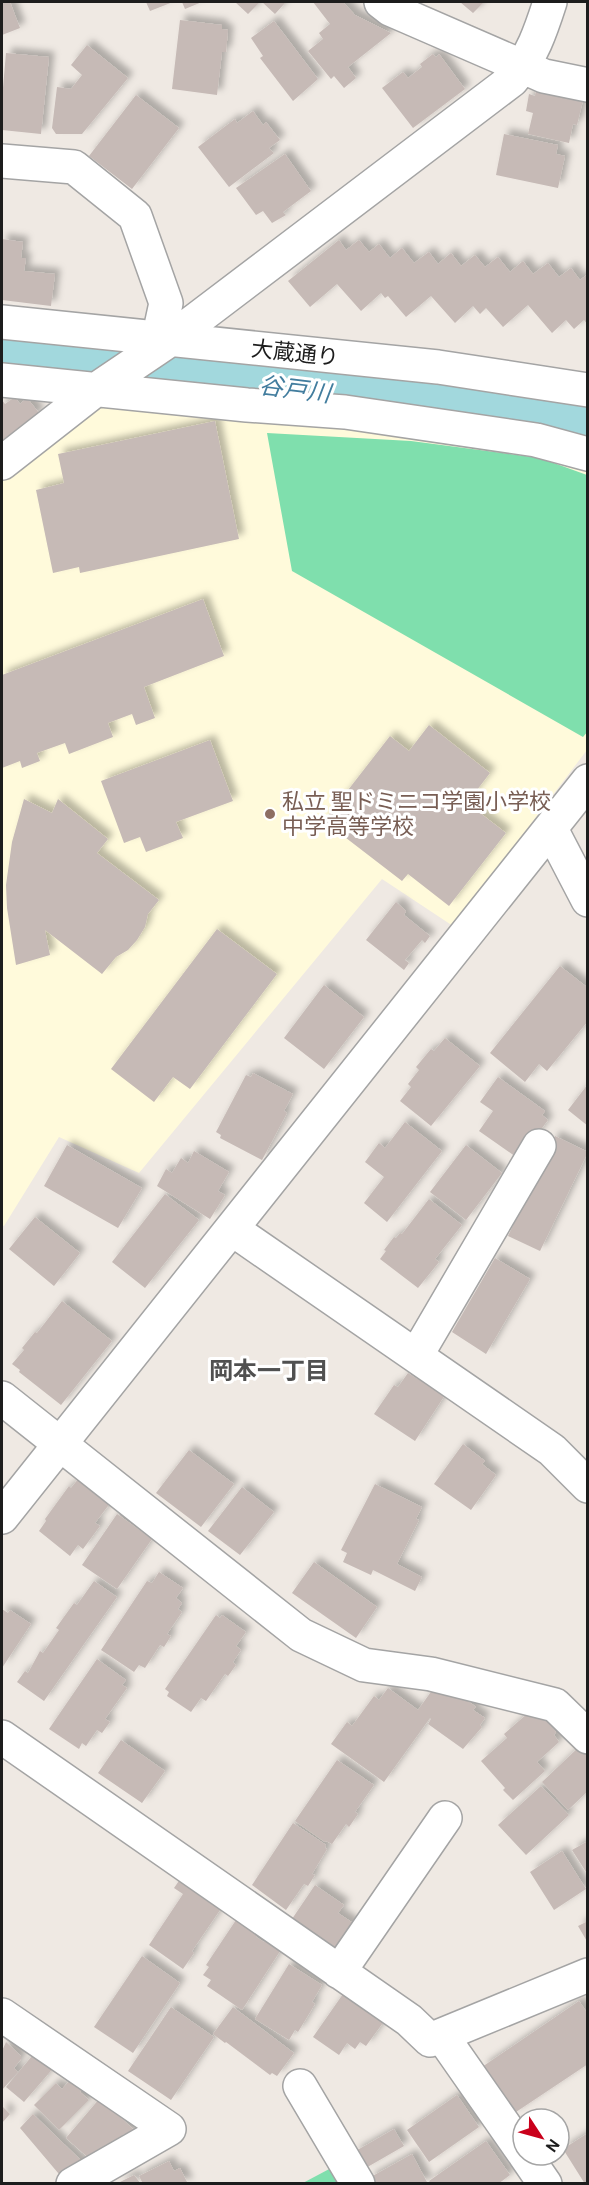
<svg xmlns="http://www.w3.org/2000/svg" width="589" height="2185" font-family="Cabin,'Noto Sans JP',sans-serif">
	<style>
		.education { fill: #fffadb }
		.pitch { fill: #7fdfad }
		.lines { fill: none; stroke-linecap: round; stroke-linejoin: round }
		.river { stroke: #a2d8dd; stroke-width: 58 }
		.building { fill: #c6bab6; filter: url(#shadow) }
		.minor-casing { stroke: #a4a4a4; stroke-width: 36 }
		.minor { stroke: #fff; stroke-width: 33 }
		.education-dot { fill: #8d6e63; stroke: #fff; stroke-width: 2 }
		.labels { text-anchor: middle; dominant-baseline: central; stroke-width: 6; stroke-linejoin: round; paint-order: stroke }
		.street-label { font-size: 22px; fill: #1d1d1d; stroke: #fff }
		.education-label { font-size: 22px; fill: #785e54; stroke: #fff; text-anchor: start }
		.water-label { font-size: 24px; font-style: italic; fill: #427d9e; stroke: #fff }
		.neighbourhood-label { font-size: 24px; font-weight: bold; fill: #505050; stroke: #fff }
	</style>
	<defs>
		<filter id="shadow"><feDropShadow dx="5.5" dy="-5.5" stdDeviation="3" flood-color="#0004"/></filter>
	</defs>
	<rect width="100%" height="100%" fill="#efe9e3"/>
	<path class="education" d="M106,403L538,448L588,462L587,750L453,926L382,879L139,1173L59,1137L4,1226L2,1225V480Z"/>
	<path class="pitch" d="M267,433L411,441L540,458L587,475L588,731L583,737L292,571Z
		M333,2167L343,2184H301Z"/>
	<g class="lines">
		<path class="river" d="M2,359L210,379L570,422L588,429"/>
	</g>
	<path class="building" d="M2,2H10L20,28L2,35Z
		M146,2H173L150,11Z
		M182,2H202L185,9Z
		M235,2H260L248,14Z
		M262,2H283L285,3L275,14Z
		M313,2H343L355,15L391,33L348,67L356,78L344,88L334,76L331,79L308,51L323,39L319,33L330,24Z
		M460,2H484L473,13Z
		M180,20L222,25V29L228,30L226,52H222L217,95L172,89Z
		M274,21L318,79L293,101L260,58L263,56L251,38Z
		M87,45L128,78L82,134H56L52,128L57,87L71,89L82,75L71,65Z
		M6,53L49,57L41,134L2,130V99Z
		M433,54L436,57L439,54L465,89L413,128L382,88L403,72L408,78L422,67L420,64Z
		M537,85L584,96L577,125L573,124L569,143L528,134L533,113L526,111L529,94L535,96Z
		M136,95L179,128L132,189L89,156Z
		M253,111L263,125L266,122L280,140L269,148L274,153L229,187L198,147L235,119L237,123Z
		M504,134L558,145L556,154L565,156L558,188L496,175Z
		M285,154L311,191L283,212L286,215L272,223L263,211L256,215L236,188Z
		M2,239L23,242L21,258H26L24,271L55,274L51,306L2,300Z
		M339,240L346,250L359,240L369,252L379,244L390,258L402,248L414,263L429,252L438,264L451,253L461,266L475,255L485,267L498,257L510,272L523,261L533,274L548,263L559,277L571,268L580,280L588,274V325L584,320L574,329L566,320L552,333L528,305L503,327L486,308L480,314L473,306L455,323L431,296L406,317L388,296L385,298L381,293L361,311L337,284L310,307L288,281Z
		M15,397L20,404L27,398L39,413L2,443V400L5,404Z
		M215,421L239,539L80,573L79,567L53,573L36,490L64,483L58,454Z
		M203,599L224,656L144,687L155,718L136,725L132,714L108,723L113,737L69,754L65,743L37,753L40,761L22,768L20,761L2,768V675Z
		M429,725L490,773L467,803L506,833L449,906L408,874L402,881L324,821L390,736L409,751Z
		M210,740L233,801L176,822L183,838L146,852L140,837L124,843L101,781Z
		M24,799L52,813L58,799L108,839L97,853L159,900L148,914L145,927L137,940L128,950L116,957L102,974L45,930L50,955L16,965L7,908L6,885L12,842Z
		M396,902L406,911L404,915L430,936L425,943L422,940L405,960L409,963L404,970L366,940Z
		M217,929L277,974L190,1089L173,1077L154,1102L111,1069Z
		M560,966L588,988V1021L547,1071L539,1064L525,1082L490,1053Z
		M324,985L364,1017L324,1069L284,1038Z
		M445,1038L480,1066L431,1126L400,1101L411,1087L408,1084L419,1070L416,1067L431,1049L434,1051Z
		M253,1073L293,1094L284,1111L287,1113L262,1160L220,1138L221,1135L216,1132L246,1075L251,1077Z
		M498,1077L545,1111L542,1115L548,1120L519,1159L479,1131L493,1111L480,1102Z
		M588,1084V1126L568,1110Z
		M405,1122L442,1151L387,1222L364,1203L384,1177L365,1162L379,1143L385,1148Z
		M555,1136L588,1152L540,1251L508,1236Z
		M67,1145L142,1188L118,1228L44,1186Z
		M466,1145L502,1173L466,1220L430,1192Z
		M194,1151L229,1172L218,1191L225,1195L210,1219L157,1186L166,1169L172,1173L181,1158L188,1163Z
		M165,1194L199,1220L145,1288L112,1262Z
		M429,1199L462,1225L435,1259L439,1262L418,1288L380,1259L386,1251L384,1250L394,1237L396,1238L400,1233L402,1234Z
		M35,1217L80,1253L54,1286L9,1249Z
		M495,1258L530,1279L486,1354L452,1332Z
		M62,1301L112,1341L61,1405L19,1372L20,1370L12,1364L24,1350L22,1348L35,1332L37,1333Z
		M408,1373L417,1379L421,1374L445,1395L415,1441L374,1414L394,1385L398,1387Z
		M463,1444L485,1461L482,1464L496,1475L471,1510L434,1484Z
		M189,1450L234,1484L201,1527L156,1493Z
		M79,1478L111,1502L95,1523L100,1526L83,1549L78,1545L70,1556L39,1531L46,1521L45,1519L69,1486L71,1488Z
		M375,1484L422,1507L416,1519L419,1520L397,1564L422,1577L415,1591L373,1570L371,1575L343,1562L347,1553L341,1550Z
		M242,1487L274,1512L240,1555L208,1531Z
		M117,1514L152,1539L117,1589L82,1565Z
		M314,1562L377,1607L356,1638L292,1593Z
		M159,1572L183,1588L176,1598L182,1603L178,1609L182,1612L167,1634L171,1636L164,1647L160,1645L145,1668L139,1665L134,1672L101,1650L147,1581L152,1583Z
		M94,1581L117,1597L44,1701L17,1682L25,1671L28,1673L40,1651L43,1653L59,1630L56,1628L74,1603L77,1605Z
		M2,1609L8,1613L10,1610L31,1624L2,1668Z
		M216,1615L220,1618L222,1615L246,1632L236,1646L241,1650L233,1662L236,1665L228,1676L225,1674L206,1701L201,1698L191,1712L167,1696L169,1692L165,1689Z
		M97,1659L126,1680L122,1685L127,1688L105,1719L110,1722L102,1733L97,1730L86,1746L82,1743L79,1749L49,1729Z
		M388,1688L418,1710L433,1689H452L476,1707L473,1710L485,1718L480,1725L482,1727L463,1749L428,1724L431,1719L430,1718L384,1782L331,1744L347,1722L352,1726L374,1696L379,1700Z
		M535,1707L556,1732L554,1735L559,1742L537,1762L545,1771L513,1800L503,1790L505,1788L481,1761L507,1738L504,1734Z
		M121,1740L165,1771L142,1803L98,1773Z
		M579,1747L588,1757V1791L568,1810L542,1782Z
		M337,1760L374,1785L355,1812L358,1814L349,1827L346,1824L332,1844L326,1841L325,1842L295,1821Z
		M541,1786L569,1815L526,1855L498,1825Z
		M293,1823L326,1845L325,1848L327,1849L312,1874L315,1875L308,1886L304,1884L286,1910L252,1885Z
		M588,1841V1875L572,1850Z
		M562,1851L586,1889L554,1910L530,1872Z
		M183,1875L211,1895L207,1900L220,1910L192,1951L194,1953L183,1969L149,1945L183,1894L174,1888Z
		M315,1885L344,1905L338,1913L356,1925L342,1946L335,1948L292,1919Z
		M236,1920L258,1935L256,1937L264,1942L268,1936L284,1945L242,2010L207,1986L211,1980L203,1975L209,1967L206,1965Z
		M588,1921V1943L578,1926Z
		M142,1956L180,1983L133,2053L94,2027Z
		M289,1964L322,1985L312,2002L315,2004L298,2032L295,2030L289,2040L255,2019Z
		M343,1994L385,2020L366,2046L360,2042L355,2049L347,2043L339,2055L313,2037Z
		M579,2001L588,2014V2064L513,2114L482,2067Z
		M171,2007L214,2037L171,2100L128,2071Z
		M233,2007L294,2053L277,2076L272,2073L270,2075L226,2042L225,2043L213,2034Z
		M6,2042L21,2056V2059L14,2068L18,2072L2,2090V2051Z
		M38,2049L56,2065L24,2102L6,2087Z
		M72,2078L83,2089L80,2092L89,2100L59,2130L34,2105L56,2083L62,2089Z
		M457,2095L479,2127L429,2162L407,2130Z
		M100,2098L135,2131L130,2139L124,2134L109,2152L104,2147L92,2161L66,2138Z
		M2,2106L10,2114L2,2123Z
		M33,2114L91,2170L64,2180L20,2128Z
		M394,2129L404,2146L364,2169L354,2152Z
		M588,2133V2184H585L563,2149Z
		M486,2141L510,2175L498,2184H431L429,2181Z
		M412,2154L428,2184H372L369,2178Z
		M169,2161L174,2171L180,2168L188,2184H143L139,2176Z
		M134,2175L141,2184H116Z"/>
	<g class="lines">
		<defs>
			<path id="minor" d="M381,2L390,9L544,76L588,85
				M2,161L74,167L135,216L166,303L158,340
				M2,322L438,367L588,390
				M2,380L247,405L345,412L536,440L588,454
				M2,463L94,391L168,341L512,80C532,57 541,30 550,2
				M551,829L588,900
				M232,1229L552,1450L588,1486
				M416,1356L539,1146
				M2,1398L301,1635L364,1665L431,1674L555,1705L588,1737
				M2,1517L588,781
				M2,1737L409,2020L430,2040L588,1975
				M339,1972L445,1818
				M2,2015L169,2129L73,2184
				M442,2036L523,2152
				M300,2086L358,2184
				M525,2155L545,2184"/>
		</defs>
		<use href="#minor" class="minor-casing"/>
		<use href="#minor" class="minor"/>
	</g>
	<circle class="education-dot" cx="270" cy="814" r="6"/>
	<g class="labels">
		<g class="street-label">
			<text transform="translate(295 353) rotate(6)">大蔵通り</text>
		</g>
		<g class="education-label">
			<text x="282" y="801">私立 聖ドミニコ学園小学校<tspan x="282" dy="25">中学高等学校</tspan></text>
		</g>
		<g class="water-label">
			<text transform="translate(295 389) rotate(7)">谷戸川</text>
		</g>
		<g class="neighbourhood-label">
			<text x="269" y="1370">岡本一丁目</text>
		</g>
	</g>
	<rect width="589" height="2185" fill="none" stroke="#1d1d1d" stroke-width="6"/>
	<g transform="translate(541 2137) rotate(126)"><circle r="28" fill="#ffffff" stroke="#a5a5a5" stroke-width="1.5"/>
	<path d="M0-4.5L10 22L0 15L-10 22Z" fill="#ca001b"/>
	<text y="-9" font-size="16" font-weight="bold" text-anchor="middle" fill="#1d1d1d">N</text>
	</g>
</svg>
